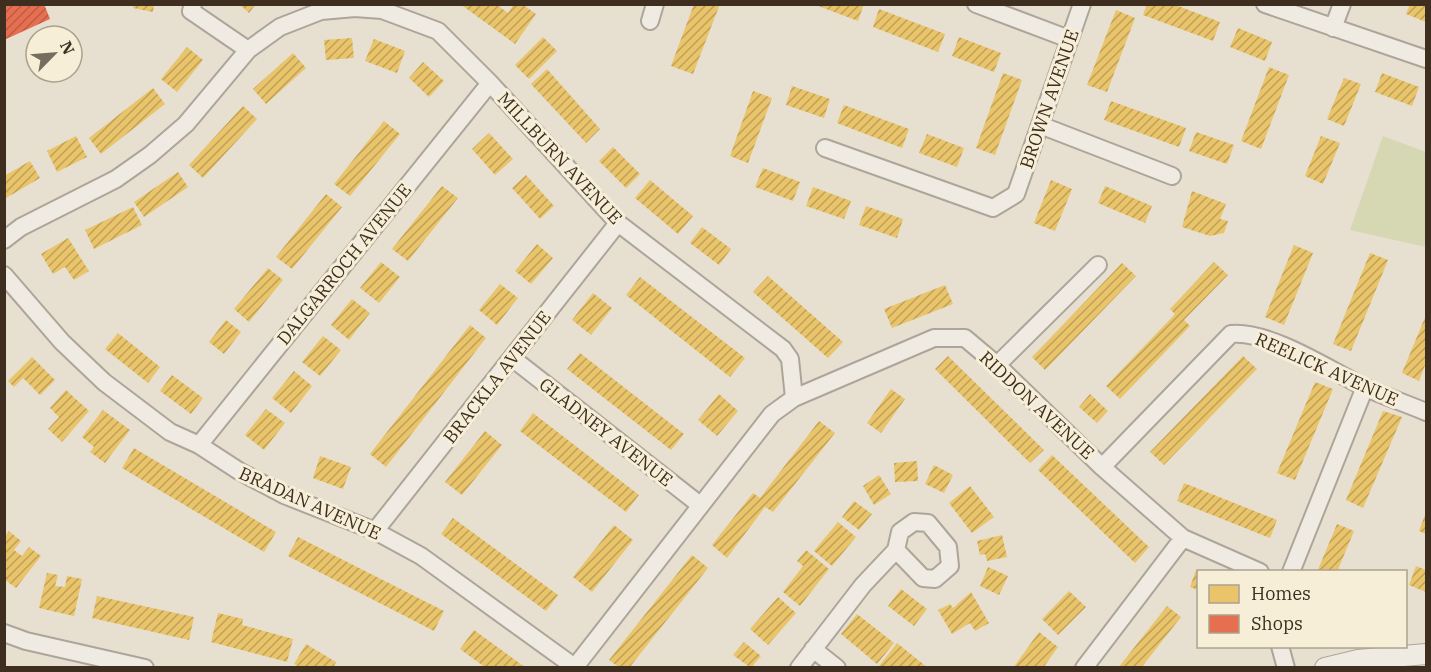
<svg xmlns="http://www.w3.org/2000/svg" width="1431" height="672" font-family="'IBM Plex Serif',serif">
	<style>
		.grass { fill: #d6d7b3 }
		.homes { fill: url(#homes-hatch) }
		.shops { fill: url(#shops-hatch) }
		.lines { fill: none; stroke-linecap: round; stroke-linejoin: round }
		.minor-casing { stroke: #ada599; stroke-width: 20 }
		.tertiary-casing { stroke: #ada599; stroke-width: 22 }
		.minor { stroke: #efebe3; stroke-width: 16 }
		.tertiary { stroke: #efebe3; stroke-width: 20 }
		.labels { text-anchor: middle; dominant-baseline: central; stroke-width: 6; stroke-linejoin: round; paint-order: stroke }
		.street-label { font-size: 18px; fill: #3d2e20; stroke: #f7eed8 }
	</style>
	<defs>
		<pattern id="homes-hatch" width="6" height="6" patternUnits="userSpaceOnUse" patternTransform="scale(1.5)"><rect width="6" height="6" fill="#e9c46a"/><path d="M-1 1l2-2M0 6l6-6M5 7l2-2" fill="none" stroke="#bea057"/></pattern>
		<pattern id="shops-hatch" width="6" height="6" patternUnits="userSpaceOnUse" patternTransform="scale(1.5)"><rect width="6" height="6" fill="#e76f51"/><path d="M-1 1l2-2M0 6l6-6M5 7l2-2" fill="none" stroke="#bc5c43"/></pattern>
	</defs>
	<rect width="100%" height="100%" fill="#e7e0d1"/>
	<path class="grass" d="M1383,136L1426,152V247L1350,230Z"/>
	<path class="homes" d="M134,4H154L153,12L133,8Z
		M239,4H256L249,13Z
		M460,4H496L508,13L514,4H522L536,14L515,44Z
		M694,4H720L693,74L671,66Z
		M813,4H864L858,21Z
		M1147,4H1173L1220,22L1213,41L1143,15Z
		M1410,4H1426V22L1406,14Z
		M879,9L945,34L938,52L873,27Z
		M1116,10L1135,18L1107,92L1087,85Z
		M1238,28L1272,42L1265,61L1230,47Z
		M543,37L557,51L529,79L515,65Z
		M959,37L1001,53L994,72L952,56Z
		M352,38L354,58L326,60L324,40Z
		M374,39L405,51L397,73L365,61Z
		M187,47L203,60L177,92L161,79Z
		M293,53L306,68L266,104L253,89Z
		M423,62L444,81L429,97L409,78Z
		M1269,67L1289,75L1261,149L1241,141Z
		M547,69L600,129L586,143L531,84Z
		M1003,73L1022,80L995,155L976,148Z
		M1382,73L1419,87L1412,106L1375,92Z
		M1344,78L1361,84L1344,126L1327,119Z
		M792,86L830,99L824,118L786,105Z
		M153,88L165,104L101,154L89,138Z
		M753,91L772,98L748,163L730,156Z
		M1111,101L1186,128L1179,147L1104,120Z
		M844,105L909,129L902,148L837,123Z
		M243,106L257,119L203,178L189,165Z
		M384,121L400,134L350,196L334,184Z
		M1196,132L1234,145L1227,164L1189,151Z
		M489,133L513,159L495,175L472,149Z
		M927,134L964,148L957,167L919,153Z
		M76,136L87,157L57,172L47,151Z
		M1321,136L1340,143L1323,184L1305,176Z
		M613,147L640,174L626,188L599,161Z
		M30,161L40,178L6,198L4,176Z
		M763,168L800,182L793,201L755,187Z
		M178,172L188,187L144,217L134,202Z
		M526,175L554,206L540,219L512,188Z
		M650,180L693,216L678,234L635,198Z
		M1051,180L1072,189L1055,231L1034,223Z
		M442,186L458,198L408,261L392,249Z
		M1105,186L1152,206L1145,223L1098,203Z
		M813,187L851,201L844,219L806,206Z
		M1192,191L1226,204L1220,219L1228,221L1224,233L1210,236L1182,227Z
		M326,194L342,207L292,269L276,257Z
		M866,206L903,219L897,238L859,225Z
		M133,207L142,225L94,249L85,230Z
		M702,227L731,249L719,265L690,243Z
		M68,238L89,271L74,280L65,267L53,274L41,254Z
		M537,244L553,258L531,284L515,271Z
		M1294,245L1313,253L1284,325L1265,317Z
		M1370,253L1388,260L1351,351L1333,344Z
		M381,262L400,277L379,303L360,288Z
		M1214,262L1228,275L1184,320L1190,326L1120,399L1106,386L1175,314L1170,309Z
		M1122,263L1136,276L1045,370L1032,357Z
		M268,268L283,280L249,322L234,309Z
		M768,276L843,342L828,358L753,292Z
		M640,277L745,358L730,377L626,295Z
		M500,284L518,298L497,325L479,310Z
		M945,285L953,304L892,328L884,309Z
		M593,293L612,308L591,335L572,320Z
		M352,299L370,313L349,340L331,325Z
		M1426,315V363L1419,381L1402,373Z
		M226,320L241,332L224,354L209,342Z
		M470,325L486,338L386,467L370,454Z
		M118,333L160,367L148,383L105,349Z
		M323,336L341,350L320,376L302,362Z
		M580,353L684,434L671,450L567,369Z
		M948,356L1044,450L1030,463L935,369Z
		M1243,356L1257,369L1164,465L1150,452Z
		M32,357L55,380L40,395L23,378L14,387L8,381Z
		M294,371L312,386L291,413L272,398Z
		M172,375L203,398L191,414L160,391Z
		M1315,382L1333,389L1295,480L1277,473Z
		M891,389L905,399L881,433L867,423Z
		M66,390L89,411L62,442L48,429L59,417L50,408Z
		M719,394L738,411L717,436L698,420Z
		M1090,394L1108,411L1097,423L1079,407Z
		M266,409L285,423L264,450L245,435Z
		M103,410L130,430L105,463L90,452L94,447L82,437Z
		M1383,411L1402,417L1363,508L1346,500Z
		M533,413L639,495L626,512L520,431Z
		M819,421L835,433L773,512L765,507L727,558L712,545L753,493L760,498Z
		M485,431L502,445L462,495L445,482Z
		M134,448L276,532L264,552L122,468Z
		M1052,455L1149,547L1135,563L1038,470Z
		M320,456L351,467L343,489L313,478Z
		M917,461L918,481L895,482L894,463Z
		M934,465L953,475L944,493L925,484Z
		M879,475L891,494L874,505L863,486Z
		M1184,483L1277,520L1270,538L1177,501Z
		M970,486L994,517L972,533L949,503Z
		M854,501L872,514L859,530L842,517Z
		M1426,512V534L1419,531Z
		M453,518L558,595L546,611L441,534Z
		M838,522L856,537L832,566L814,551Z
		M1337,524L1354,531L1337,572H1317Z
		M614,525L633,540L592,592L573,577Z
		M9,531L21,541L14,550L22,556L29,547L41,556L16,588L5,580V537Z
		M1002,535L1007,557L987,561L985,554L980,555L977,541Z
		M298,537L444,611L434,631L288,556Z
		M806,550L829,569L800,606L783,592L803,566L797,561Z
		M692,555L708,568L629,668H620L609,660Z
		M1416,566L1426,570V592L1409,585Z
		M988,567L1008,576L999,595L980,586Z
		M1196,570L1198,571V590L1190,587Z
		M47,573L58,575L55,586L65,587L67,576L82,579L74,616L39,608Z
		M901,589L927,609L914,626L888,606Z
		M1069,591L1086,607L1058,635L1042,619Z
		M971,592L989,623L975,631L970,623L952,634L938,610L950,604L953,608Z
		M97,596L194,617L189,640L92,618Z
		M778,597L796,613L768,645L750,629Z
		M1167,606L1181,617L1141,668H1118Z
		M218,613L243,619L242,625L293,639L287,662L211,642Z
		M857,614L894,643L877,664L841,634Z
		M474,630L526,668H486L460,649Z
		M1039,632L1058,647L1043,668H1013Z
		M744,642L761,656L751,668L733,655Z
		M897,643L928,668L879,666Z
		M306,644L336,662L333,668H301L294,664Z"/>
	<path class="shops" d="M4,4H44L50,19L4,40Z"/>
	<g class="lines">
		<defs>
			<path id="minor" d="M193,4L191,11L248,50
				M976,4L1069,39
				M1265,4L1426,59
				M650,21L655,4
				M1333,28L1342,4
				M1040,125L1172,176
				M825,148L993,208L1016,194L1082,4
				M4,240L21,227L116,179L150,155L186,124L248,50L280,27L321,11L355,8L382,10L438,31L490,83L618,223L783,349L790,359L794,398L772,414L575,667
				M4,275L62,342L104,382L170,432L199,445L239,471L284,495L375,531L421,556L576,668
				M512,358L700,505
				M997,365L1098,265
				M794,398L934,338H965L997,365L1102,467L1183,538L1260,572
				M199,445L490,83
				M1102,467L1231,334C1268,330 1329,369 1362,386C1383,396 1405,403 1426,412
				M375,531L618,223
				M1291,572L1365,387
				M4,633L26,641L145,668
				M1280,646L1286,668
				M813,649L837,668
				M799,668L863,585L896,550L900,532L914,522L928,523L948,547L950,566L935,579L923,578L896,550
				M1084,668L1183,538"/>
			<path id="tertiary" d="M1325,668L1358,660L1426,654"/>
		</defs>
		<use href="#minor" class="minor-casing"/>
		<use href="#tertiary" class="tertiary-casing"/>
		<use href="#minor" class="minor"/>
		<use href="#tertiary" class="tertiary"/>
	</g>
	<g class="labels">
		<g class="street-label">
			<text transform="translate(1049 99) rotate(-71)">BROWN AVENUE</text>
			<text transform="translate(560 158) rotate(47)">MILLBURN AVENUE</text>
			<text transform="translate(344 264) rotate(-51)">DALGARROCH AVENUE</text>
			<text transform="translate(1327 369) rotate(24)">REELICK AVENUE</text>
			<text transform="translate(497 377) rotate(-52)">BRACKLA AVENUE</text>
			<text transform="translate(1037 405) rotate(43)">RIDDON AVENUE</text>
			<text transform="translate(606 432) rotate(38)">GLADNEY AVENUE</text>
			<text transform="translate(310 503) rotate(24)">BRADAN AVENUE</text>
		</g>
	</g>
	<rect width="1431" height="672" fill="none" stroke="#3d2e20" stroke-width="12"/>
	<rect x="1197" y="570" width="210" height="78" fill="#f7eed8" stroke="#ada18e" stroke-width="1.5"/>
	<rect x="1209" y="585" width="30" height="18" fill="#e9c46a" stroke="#ada18e" stroke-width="1.5"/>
	<text x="1251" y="600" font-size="18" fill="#3d2e20">Homes</text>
	<rect x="1209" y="615" width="30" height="18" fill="#e76f51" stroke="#ada18e" stroke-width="1.5"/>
	<text x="1251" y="630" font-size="18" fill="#3d2e20">Shops</text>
	<g transform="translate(54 54) rotate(65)"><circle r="28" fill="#f7eed8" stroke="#ada18e" stroke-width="1.5"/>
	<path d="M0-4.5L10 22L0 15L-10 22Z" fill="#786c5e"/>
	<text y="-9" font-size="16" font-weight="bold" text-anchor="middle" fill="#3d2e20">N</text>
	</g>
</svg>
